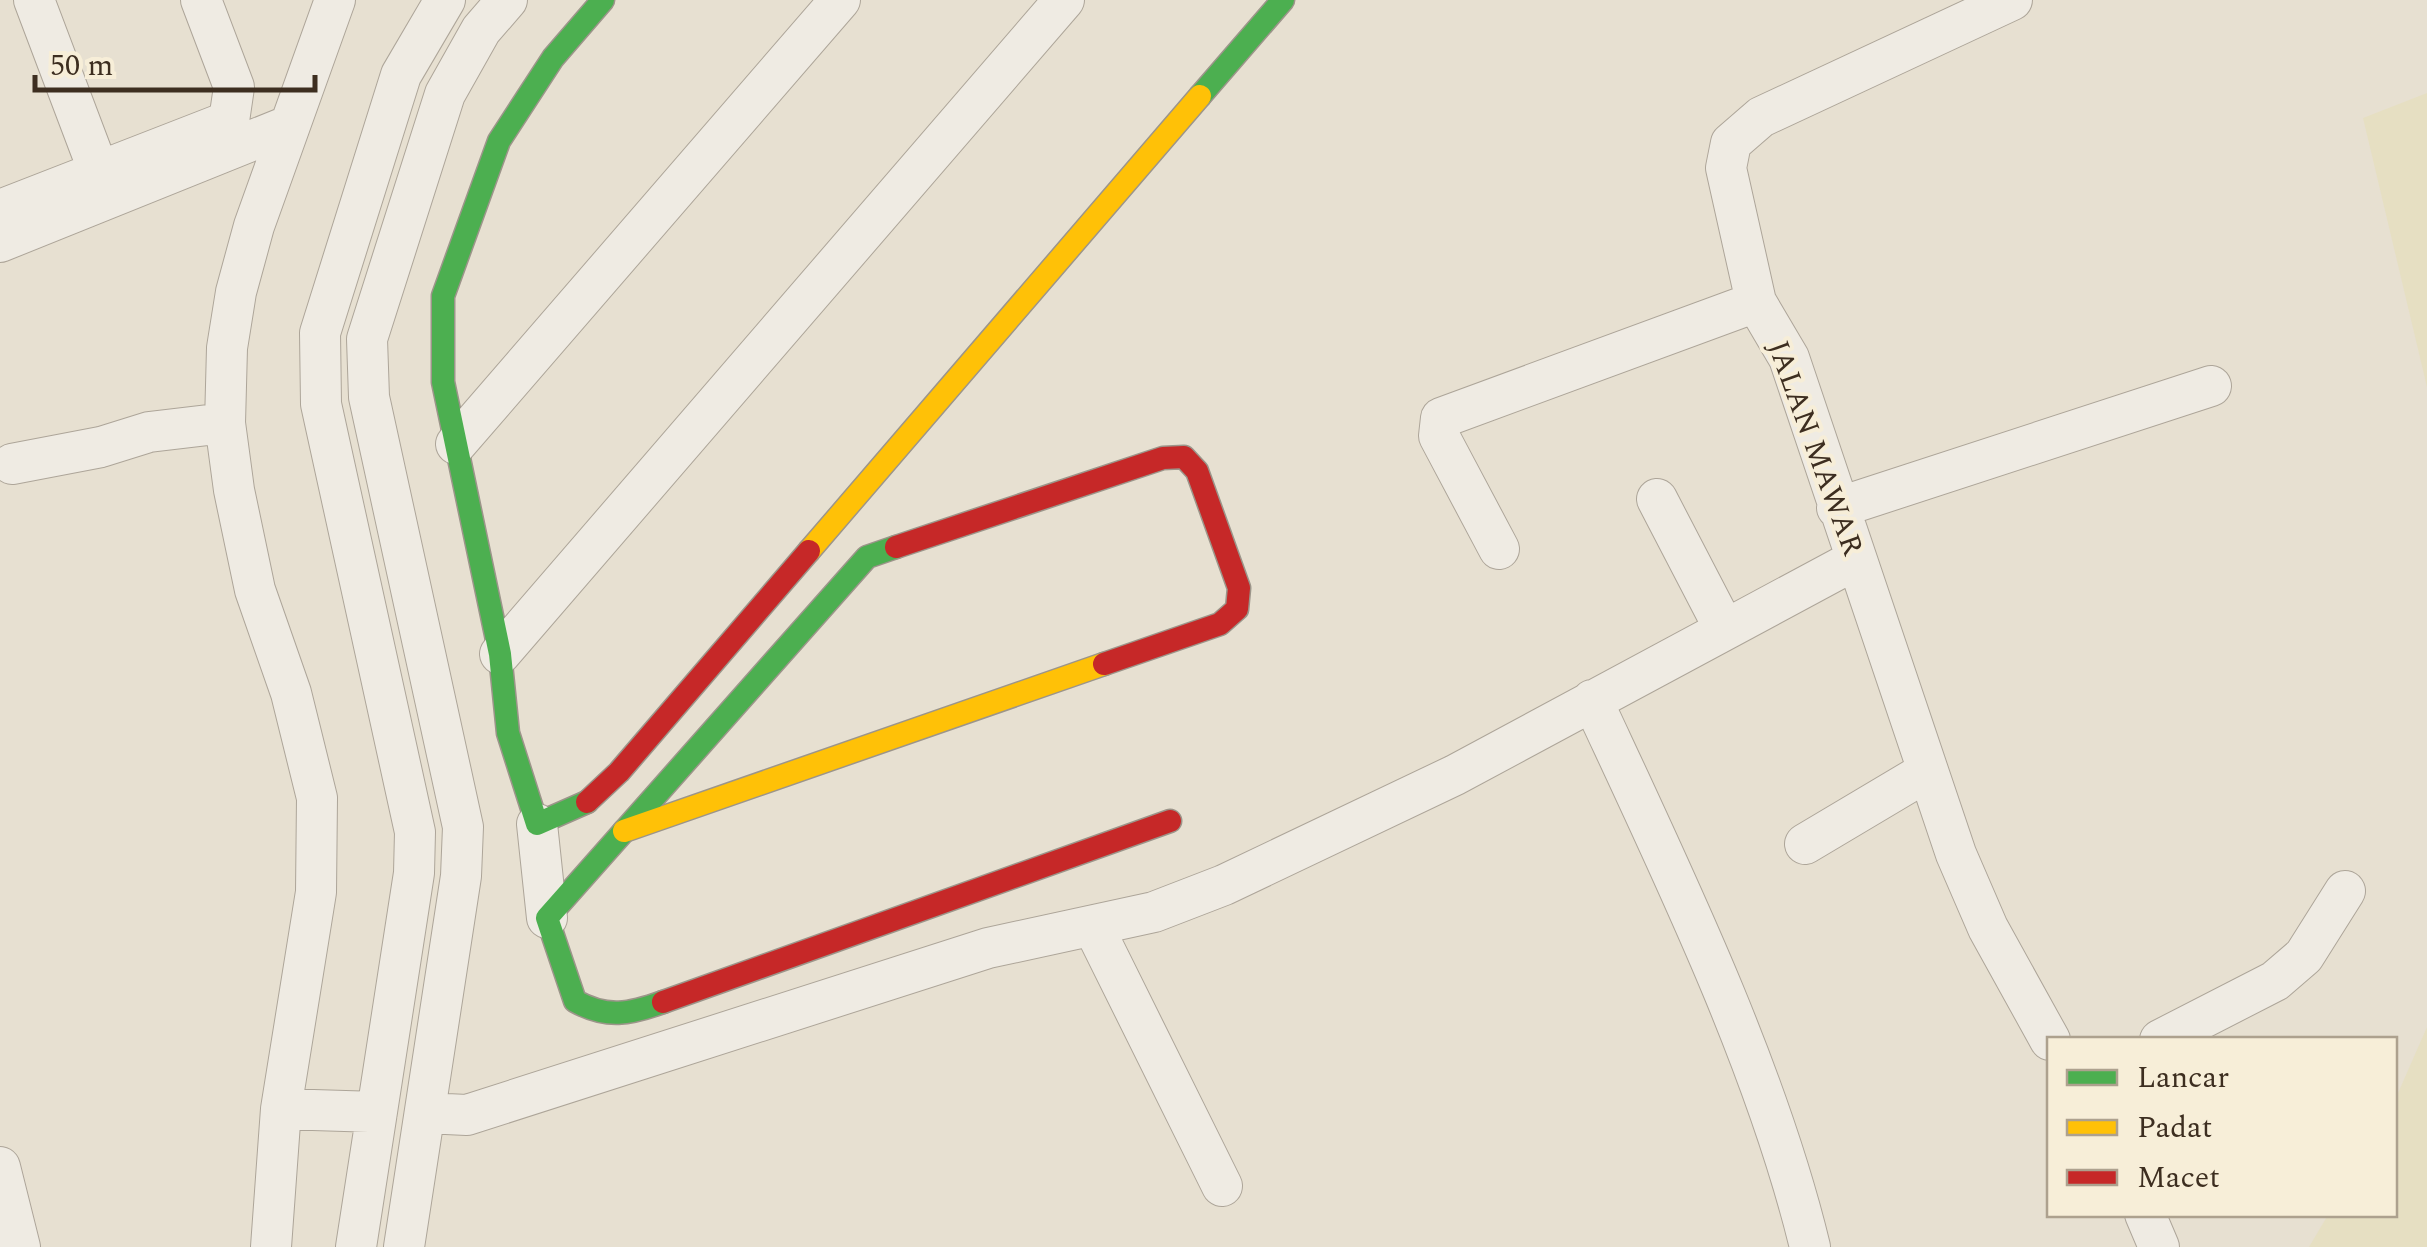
<svg xmlns="http://www.w3.org/2000/svg" width="2427" height="1247" font-family="Spectral,serif">
	<style>
		.farmland { fill: #e6dfc2 }
		.lines { fill: none; stroke-linecap: round; stroke-linejoin: round }
		.street-casing { stroke: #ada599; stroke-width: 42 }
		.fast-casing { stroke: #9c958a; stroke-width: 25 }
		.slow-casing { stroke: #9c958a; stroke-width: 25 }
		.jam-casing { stroke: #9c958a; stroke-width: 25 }
		.street { stroke: #efebe3; stroke-width: 40 }
		.fast { stroke: #4caf50; stroke-width: 22 }
		.slow { stroke: #ffc107; stroke-width: 22 }
		.jam { stroke: #c62828; stroke-width: 22 }
		.labels { text-anchor: middle; dominant-baseline: central; stroke-width: 8; stroke-linejoin: round; paint-order: stroke }
		.street-label { font-size: 30px; fill: #3d2e20; stroke: #f7eed8 }
	</style>
	<rect width="100%" height="100%" fill="#e7e0d1"/>
	<path class="farmland" d="M2427,93V387L2363,118Z
		M2427,1027V1247H2309L2328,1215L2394,1214L2395,1100Z"/>
	<g class="lines">
		<defs>
			<path id="street" d="M34,0L99,172
				M2012,0L1761,117L1731,143L1726,168L1756,302L1789,358L1956,854L1988,928L2050,1040
				M0,210L229,121L234,87L201,0
				M0,242L288,126
				M456,444L840,0
				M12,464L101,447L149,432L225,423
				M1657,499L1724,628
				M1837,508L2211,386
				M1499,549L1439,436L1441,418L1756,302
				M500,654L1064,0
				M1592,700C1671,870 1766,1065 1810,1247
				M537,824L547,918
				M1805,844L1926,772
				M1094,928L1222,1186
				M2160,1040L2275,981L2304,956L2345,891
				M281,1109L377,1112
				M425,1113L467,1115L988,948L1154,912L1224,885L1455,775L1855,560
				M0,1167L20,1247
				M2145,1214L2159,1247
				M271,1247L281,1109L316,892L317,798L291,693L255,590L234,490L225,423L227,348L236,292L254,226L335,0
				M356,1247L414,873L415,832L321,404L320,333L401,75L445,0
				M404,1247L461,876L463,827L369,397L367,339L445,94L481,30L507,0"/>
			<path id="fast" d="M1200,96L1283,0
				M587,802L537,824L508,733L500,654L443,382V296L499,141L553,58L603,0
				M663,1002C630,1014 607,1019 575,1001L547,918L867,557L896,547"/>
			<path id="slow" d="M809,551L1200,96
				M624,831L1104,664"/>
			<path id="jam" d="M896,547L1163,458L1184,457L1197,471L1239,588L1237,609L1220,624L1104,664
				M587,802L619,772L809,551
				M663,1002L1170,821"/>
		</defs>
		<use href="#street" class="street-casing"/>
		<use href="#fast" class="fast-casing"/>
		<use href="#slow" class="slow-casing"/>
		<use href="#jam" class="jam-casing"/>
		<use href="#street" class="street"/>
		<use href="#fast" class="fast"/>
		<use href="#slow" class="slow"/>
		<use href="#jam" class="jam"/>
	</g>
	<g class="labels">
		<g class="street-label">
			<text transform="translate(1815 448) rotate(70)">JALAN MAWAR</text>
		</g>
	</g>
	<rect x="2047" y="1037" width="350" height="180" fill="#f7eed8" stroke="#ada18e" stroke-width="2.5"/>
	<rect x="2067" y="1070" width="50" height="15" fill="#4caf50" stroke="#ada18e" stroke-width="2.5"/>
	<text x="2137" y="1087" font-size="30" fill="#3d2e20">Lancar</text>
	<rect x="2067" y="1120" width="50" height="15" fill="#ffc107" stroke="#ada18e" stroke-width="2.5"/>
	<text x="2137" y="1137" font-size="30" fill="#3d2e20">Padat</text>
	<rect x="2067" y="1170" width="50" height="15" fill="#c62828" stroke="#ada18e" stroke-width="2.5"/>
	<text x="2137" y="1187" font-size="30" fill="#3d2e20">Macet</text>
	<path d="M35 75v15h280v-15" fill="none" stroke="#3d2e20" stroke-width="5"/>
	<text x="50" y="75" font-size="30" fill="#3d2e20" stroke="#f7eed8" stroke-width="8" paint-order="stroke">50 m</text>
</svg>
